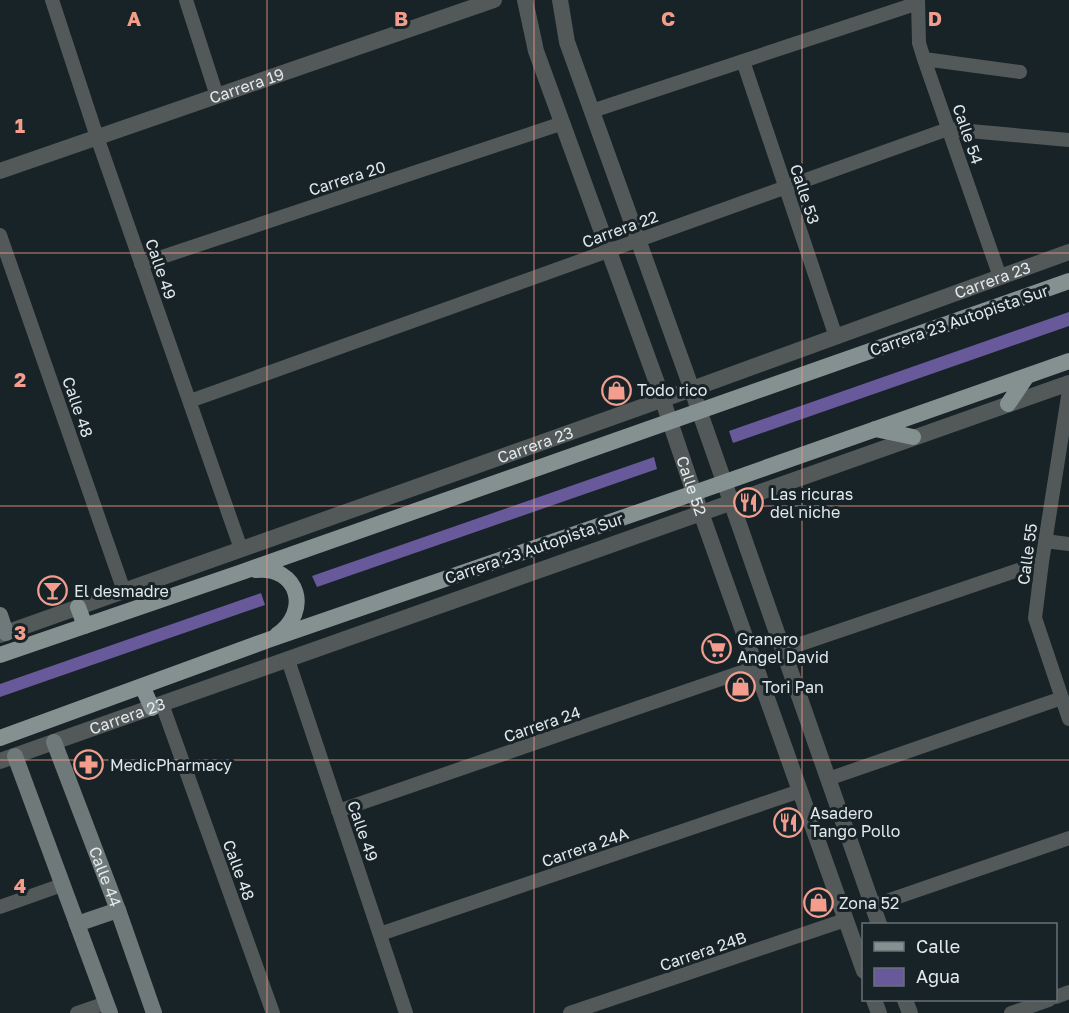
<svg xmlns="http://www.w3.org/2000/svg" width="1069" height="1013" font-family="'Golos Text',sans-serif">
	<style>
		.water { fill: #68599a }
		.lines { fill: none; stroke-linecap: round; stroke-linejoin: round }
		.minor { stroke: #535959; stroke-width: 14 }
		.tertiary { stroke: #535959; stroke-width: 16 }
		.secondary { stroke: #6f7979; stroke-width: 16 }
		.primary { stroke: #859191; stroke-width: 16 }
		.grid { fill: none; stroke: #f49d8c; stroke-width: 1.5; stroke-opacity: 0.55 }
		.labels { text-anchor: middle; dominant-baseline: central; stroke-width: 6; stroke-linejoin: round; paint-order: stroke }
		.street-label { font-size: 16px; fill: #e2e9ed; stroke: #182328 }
		.poi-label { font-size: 16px; fill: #e2e9ed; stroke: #182328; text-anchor: start }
		.grid-label { font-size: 20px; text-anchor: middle; font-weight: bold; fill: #f49d8c; stroke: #182328; stroke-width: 6; stroke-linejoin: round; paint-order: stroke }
	</style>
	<rect width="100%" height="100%" fill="#182328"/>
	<path class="water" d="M1069,312V326L733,443L729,431Z
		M654,457L657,469L317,587L312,576Z
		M261,593L265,605L0,697V684Z"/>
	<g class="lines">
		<path class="minor" d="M52,0L97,137L241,549
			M186,0L217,96
			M918,0L919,43L924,59L1000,277
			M924,59L1020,72
			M743,61L836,337
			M592,111L918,3
			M0,235L124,591
			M141,264L563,123
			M1069,390L1042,562L1035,618L1069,719
			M190,401L948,129L1069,140
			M1045,541L1069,544
			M783,650L1042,562
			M288,660L406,1013
			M162,704L273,1013
			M828,779L1062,698
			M338,811L756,667
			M872,906L1069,838
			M0,907L62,885
			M380,934L800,791
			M1056,997L1069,992
			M77,1013L106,1003
			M570,1013L845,920
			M1011,1013L1049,1000"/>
		<g class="tertiary">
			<path id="s1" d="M525,0L536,51L657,383L694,493L864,971"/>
			<path d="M560,0L567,42L686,373L879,924"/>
			<path id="s2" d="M0,171L494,0"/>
			<path id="s3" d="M0,635L692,389L1069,252"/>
			<path id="s4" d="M0,761L1069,383"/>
			<path d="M874,1000L879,1013"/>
			<path d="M905,1000L910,1013"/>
		</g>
		<g class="secondary">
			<path d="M0,615L6,633"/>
			<path id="s5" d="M54,742L118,910L154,1013"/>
			<path d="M15,756L110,1013"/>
			<path d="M77,924L118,910"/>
		</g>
		<path class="primary" d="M1008,404L1027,376
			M875,429L913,437
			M256,570C299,566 311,612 277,635
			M78,607L85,626
			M0,655L242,572L1069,281
			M142,686L152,708
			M0,738L268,640L694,493L1069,361"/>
	</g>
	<path class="grid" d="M267,0V1013M534,0V1013M802,0V1013M0,253H1069M0,506H1069M0,760H1069"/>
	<defs>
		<symbol id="shop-ring" viewBox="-11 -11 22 22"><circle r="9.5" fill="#182328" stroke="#f49d8c" stroke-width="1.5"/><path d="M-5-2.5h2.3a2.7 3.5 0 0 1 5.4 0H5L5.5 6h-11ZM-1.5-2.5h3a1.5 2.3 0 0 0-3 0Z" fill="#f49d8c"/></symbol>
		<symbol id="restaurant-ring" viewBox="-11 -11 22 22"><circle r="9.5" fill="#182328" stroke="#f49d8c" stroke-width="1.5"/><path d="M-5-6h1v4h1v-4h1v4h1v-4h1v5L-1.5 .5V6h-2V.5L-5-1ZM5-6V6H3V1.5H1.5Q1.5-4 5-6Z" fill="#f49d8c"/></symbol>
		<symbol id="bar-ring" viewBox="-11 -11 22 22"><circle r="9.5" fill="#182328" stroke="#f49d8c" stroke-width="1.5"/><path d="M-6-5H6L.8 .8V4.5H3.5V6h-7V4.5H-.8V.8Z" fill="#f49d8c"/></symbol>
		<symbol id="supermarket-ring" viewBox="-11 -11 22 22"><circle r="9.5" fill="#182328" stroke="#f49d8c" stroke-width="1.5"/><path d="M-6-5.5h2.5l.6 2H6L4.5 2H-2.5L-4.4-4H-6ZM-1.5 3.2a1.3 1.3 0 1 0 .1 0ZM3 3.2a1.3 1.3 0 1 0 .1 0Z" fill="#f49d8c"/></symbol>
		<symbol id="pharmacy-ring" viewBox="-11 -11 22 22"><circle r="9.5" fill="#182328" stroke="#f49d8c" stroke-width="1.5"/><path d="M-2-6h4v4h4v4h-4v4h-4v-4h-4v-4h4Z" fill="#f49d8c"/></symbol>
	</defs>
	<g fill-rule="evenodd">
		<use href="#shop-ring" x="600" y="374" width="33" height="33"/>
		<use href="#restaurant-ring" x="732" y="486" width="33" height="33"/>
		<use href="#bar-ring" x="36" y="574" width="33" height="33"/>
		<use href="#supermarket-ring" x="700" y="632" width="33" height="33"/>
		<use href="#shop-ring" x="724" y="670" width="33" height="33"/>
		<use href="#pharmacy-ring" x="72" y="748" width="33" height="33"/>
		<use href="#restaurant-ring" x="772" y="806" width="33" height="33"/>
		<use href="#shop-ring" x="802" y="886" width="33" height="33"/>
	</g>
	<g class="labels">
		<g class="street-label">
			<text stroke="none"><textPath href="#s2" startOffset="261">Carrera 19</textPath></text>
			<text transform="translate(968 134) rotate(71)">Calle 54</text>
			<text transform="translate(347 178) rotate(-18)">Carrera 20</text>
			<text transform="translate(805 194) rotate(72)">Calle 53</text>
			<text transform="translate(620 229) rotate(-20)">Carrera 22</text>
			<text transform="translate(161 269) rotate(71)">Calle 49</text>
			<text stroke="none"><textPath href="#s3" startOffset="1054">Carrera 23</textPath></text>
			<text transform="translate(959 320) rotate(-19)">Carrera 23 Autopista Sur</text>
			<text transform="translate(78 407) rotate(71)">Calle 48</text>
			<text stroke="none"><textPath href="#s3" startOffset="568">Carrera 23</textPath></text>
			<text stroke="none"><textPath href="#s1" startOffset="514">Calle 52</textPath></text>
			<text transform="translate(534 548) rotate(-19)">Carrera 23 Autopista Sur</text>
			<text transform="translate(1027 554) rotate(-82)">Calle 55</text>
			<text stroke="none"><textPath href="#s4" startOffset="135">Carrera 23</textPath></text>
			<text transform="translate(542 724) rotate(-19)">Carrera 24</text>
			<text transform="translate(363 831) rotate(71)">Calle 49</text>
			<text transform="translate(585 847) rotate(-19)">Carrera 24A</text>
			<text transform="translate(239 870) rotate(70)">Calle 48</text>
			<text stroke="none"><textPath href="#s5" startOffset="144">Calle 44</textPath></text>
			<text transform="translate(703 951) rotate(-19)">Carrera 24B</text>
		</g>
		<g class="poi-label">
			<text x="637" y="390">Todo rico</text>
			<text x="770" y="494">Las ricuras<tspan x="770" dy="18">del niche</tspan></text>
			<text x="74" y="591">El desmadre</text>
			<text x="737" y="639">Granero<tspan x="737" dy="18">Angel David</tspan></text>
			<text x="762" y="687">Tori Pan</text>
			<text x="110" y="765">MedicPharmacy</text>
			<text x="810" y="813">Asadero<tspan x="810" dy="18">Tango Pollo</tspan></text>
			<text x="839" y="903">Zona 52</text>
		</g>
	</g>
	<g class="grid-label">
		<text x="134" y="26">A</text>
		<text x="401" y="26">B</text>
		<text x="668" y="26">C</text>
		<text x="935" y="26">D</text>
		<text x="20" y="133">1</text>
		<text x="20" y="387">2</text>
		<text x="20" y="640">3</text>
		<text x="20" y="893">4</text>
	</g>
	<rect x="862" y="923" width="195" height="78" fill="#182328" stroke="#697277" stroke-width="1.5"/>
	<rect x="874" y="942" width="30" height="9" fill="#859191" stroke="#697277" stroke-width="1.5"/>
	<text x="916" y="953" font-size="18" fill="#e2e9ed">Calle</text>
	<rect x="874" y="968" width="30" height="18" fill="#68599a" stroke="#697277" stroke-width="1.5"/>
	<text x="916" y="983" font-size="18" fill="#e2e9ed">Agua</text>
</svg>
